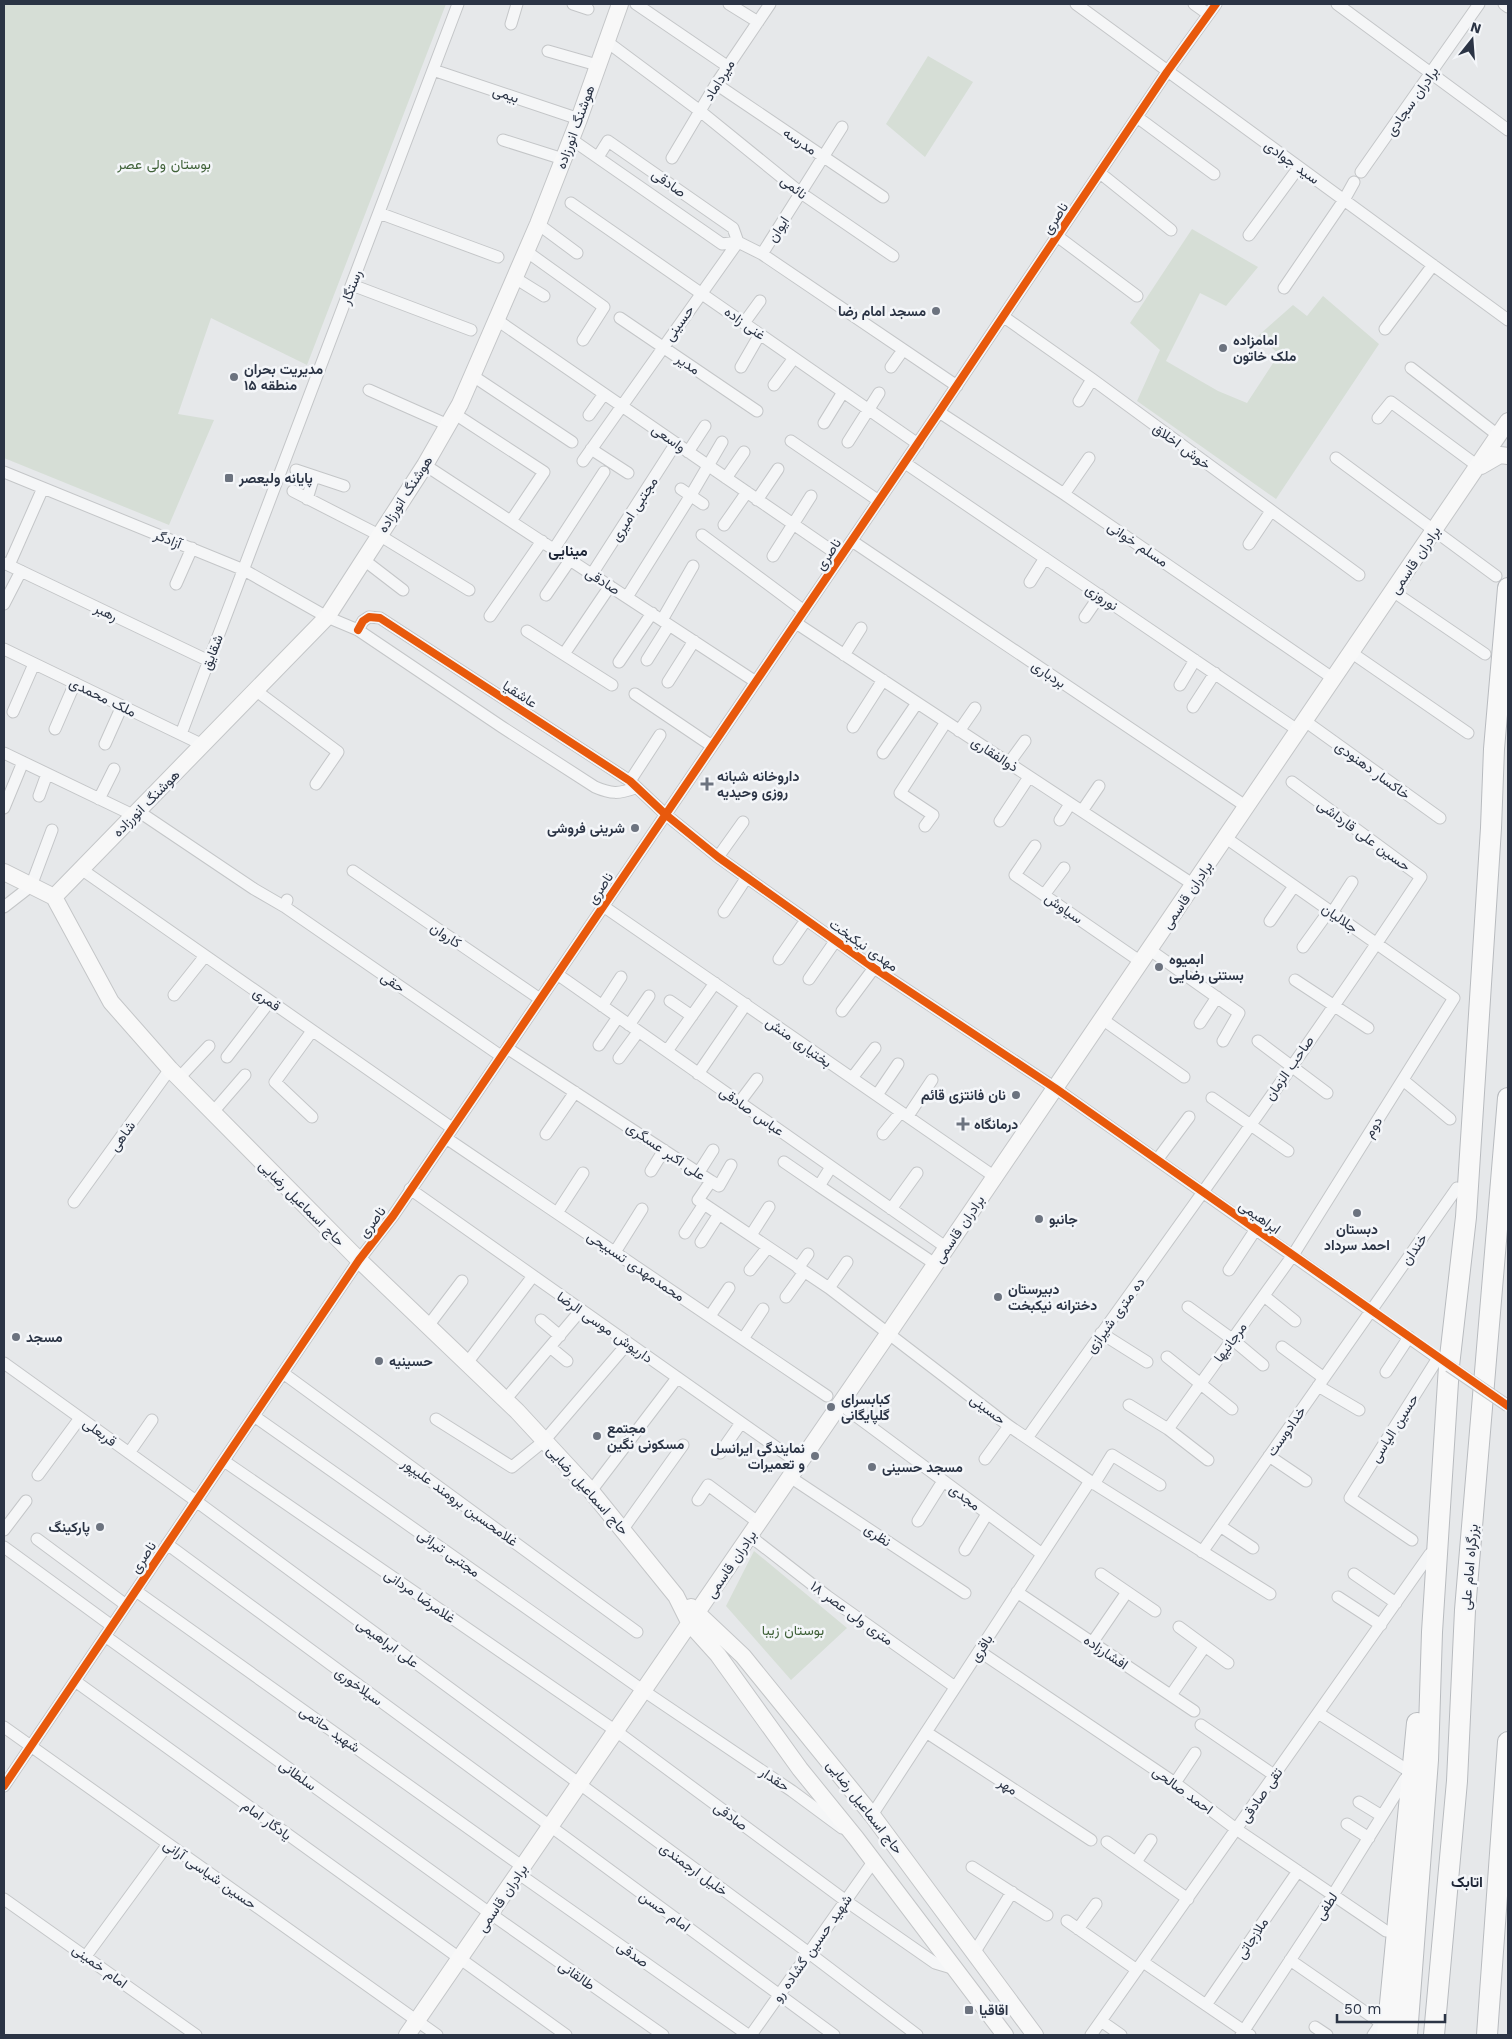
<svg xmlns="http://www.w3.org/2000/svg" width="1512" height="2039" font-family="'Work Sans',Vazirmatn,sans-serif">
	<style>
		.green { fill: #d6ded6 }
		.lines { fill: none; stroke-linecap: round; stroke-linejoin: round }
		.street-casing { stroke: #c4c6c8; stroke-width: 13 }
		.secondary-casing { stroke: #c4c6c8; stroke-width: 18 }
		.highway-casing { stroke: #b8bbbf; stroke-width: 22 }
		.street { stroke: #f5f6f7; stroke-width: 11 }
		.secondary { stroke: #f8f8f8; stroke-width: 16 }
		.highway { stroke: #f8f8f8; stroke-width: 20 }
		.street-bridge-casing { stroke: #c4c6c8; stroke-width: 13; stroke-linecap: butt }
		.street-bridge { stroke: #f5f6f7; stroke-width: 11 }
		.cycleway-casing { stroke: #f4f6f9; stroke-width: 11 }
		.cycleway { stroke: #e8590c; stroke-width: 8 }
		.poi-dot { fill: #6c737f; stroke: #f4f6f9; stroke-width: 2 }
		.labels { text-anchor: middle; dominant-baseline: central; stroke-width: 5; stroke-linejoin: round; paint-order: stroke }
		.street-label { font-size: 14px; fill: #2b3445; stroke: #f4f6f9 }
		.park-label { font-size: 14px; fill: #3f6138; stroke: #f4f6f9 }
		.poi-label { font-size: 14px; font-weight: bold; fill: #2b3445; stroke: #f4f6f9; text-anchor: start }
		.neighbourhood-label { font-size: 15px; font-weight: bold; fill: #1d2536; stroke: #f4f6f9 }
	</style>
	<rect width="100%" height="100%" fill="#e6e8ea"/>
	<path class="green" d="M4,4H446L307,365L211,318L178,414L214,420L169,525L4,458Z
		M928,56L973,82L925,157L886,124Z
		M1192,229L1258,267L1226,306L1200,293L1166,361L1218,391L1247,403L1279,354L1258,336L1293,305L1307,316L1323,296L1379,344L1276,499L1137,401L1160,350L1130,323Z
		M754,1551L847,1628L791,1680L726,1606Z"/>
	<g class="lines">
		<defs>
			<path id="street" d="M573,4L588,9
				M636,4L727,66
				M729,4L758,22
				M1076,4L1508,320
				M1194,4L1208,14
				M1337,4L1508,130
				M1504,4L1508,7
				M511,24L517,4
				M606,41L700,111L801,193L893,256
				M548,51L597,65
				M433,70L579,119
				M716,84L883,197
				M1137,117L1214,174
				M571,139L722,244L738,242L762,254L957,386
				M503,140L563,159
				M672,158L716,84L770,4
				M1361,172L1479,4
				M1100,173L1171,230
				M571,203L918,444
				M379,213L498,257
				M538,224L577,253
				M1249,235L1299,167
				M1057,236L1137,296
				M526,251L604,307L583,340
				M762,254L842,127
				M515,278L544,296
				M352,285L471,330
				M1284,288L1344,200L1354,182
				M1004,317L1092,379L1359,575
				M620,318L757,411
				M497,320L841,557
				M744,323L760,301
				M1385,329L1433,265
				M741,367L760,334
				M891,367L903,350
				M1411,368L1499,436
				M473,376L572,442
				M774,385L794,358
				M369,390L448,425
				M1079,401L1092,379
				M939,412L1064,494L1334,679
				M455,414L544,472L511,521
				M589,415L604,394
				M1378,418L1391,402L1479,467
				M824,423L843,392
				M791,441L879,501
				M848,442L879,393
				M591,449L628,473
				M688,452L705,426
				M1336,458L1496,576
				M583,461L738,242L733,228L608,141L598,157
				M905,463L1299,731
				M425,465L756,682
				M296,470L344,486
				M4,472L244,570L327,617L358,630L502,727L595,787C611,794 619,794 635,788
				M726,478L744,452
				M681,489L703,504
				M293,491L379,535L469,590
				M1064,494L1089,458
				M307,499L314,476
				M757,500L778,469
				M724,525L747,492
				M702,535L804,611
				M852,541L1247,807
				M1249,544L1271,511
				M554,549L604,472
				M773,556L811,496
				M364,560L403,590
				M4,563L209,661
				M9,565L43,488
				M592,574L676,443
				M1030,582L1045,558
				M176,584L192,548
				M1394,592L1485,654
				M546,595L570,560
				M627,597L691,495L722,442
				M4,604L21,571
				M490,616L542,541
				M1085,617L1100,595
				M662,620L693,566
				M796,623L1194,885
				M358,630L363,621L369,617L380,618L630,781L665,814L718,857L874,968L1055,1088L1449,1366
				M527,631L612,685
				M4,649L203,745
				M1352,653L1468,733
				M564,654L610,586
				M844,655L861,628
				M647,660L669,625
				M619,662L652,613
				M668,682L694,641
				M1180,685L1195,660
				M255,690L338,752L316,784
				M635,694L712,746
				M1193,707L1215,673
				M13,712L34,664
				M1305,721L1440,818
				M853,727L883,680
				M55,729L75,683
				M959,731L975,708
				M181,734L458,4
				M105,744L122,706
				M4,753L133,815
				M883,753L917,703
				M1009,763L1025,741
				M630,781L660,735
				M39,796L47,774
				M99,799L114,769
				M4,808L23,762
				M138,811L254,889L285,907
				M1082,811L1099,786
				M1060,820L1070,804
				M1000,821L1029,777
				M925,826L933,815L900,793L946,722
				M1035,846L1015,875L1141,962
				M718,857L743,822
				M81,869L452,1128
				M353,871L540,999
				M1044,895L1064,868
				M287,900L285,907L501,1056
				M603,906L995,1177
				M4,907L31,886L52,830
				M724,912L747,877
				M1332,913L1352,882
				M1270,921L1294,886
				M1303,947L1329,911
				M1150,950L1239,1013L1223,1041
				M779,959L806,920
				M557,974L947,1248
				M809,979L836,940
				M1295,980L1368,1028
				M174,995L205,956
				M670,1001L692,1016
				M602,1006L621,977
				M842,1011L874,968
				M1102,1019L1184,1077
				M1200,1023L1217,997
				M629,1025L649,996
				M1258,1041L1327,1093
				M599,1045L618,1017
				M507,1048L711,1181L698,1200L829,1288L1009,1426L1090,1481L1270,1594
				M667,1051L715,983
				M227,1057L270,1001
				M619,1058L638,1032
				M698,1074L746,1004
				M179,1078L209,1046
				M852,1078L875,1048
				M1403,1080L1450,1119
				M877,1095L898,1064
				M1212,1098L1288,1151
				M739,1103L757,1079
				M213,1112L245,1075
				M908,1116L932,1080
				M312,1117L275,1082L312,1031
				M546,1134L575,1092
				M883,1134L900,1113
				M446,1138L827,1396
				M1157,1160L1189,1117
				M784,1162L819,1186
				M831,1167L819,1186L935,1264
				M651,1171L664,1150
				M699,1172L713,1150
				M711,1181L719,1186L731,1165
				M410,1189L800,1464
				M74,1202L170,1069
				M891,1209L917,1173
				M557,1213L583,1173
				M685,1233L704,1204
				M751,1235L769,1207
				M701,1242L719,1214
				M615,1252L642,1209
				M798,1268L808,1254
				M750,1270L768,1247
				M1229,1270L1256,1229
				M829,1288L847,1262
				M1264,1296L1295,1321
				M786,1297L804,1272
				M1188,1307L1232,1339L1263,1365
				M710,1316L729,1288
				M541,1320L560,1336
				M428,1326L462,1281
				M1101,1333L1147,1362
				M743,1339L763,1309
				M550,1347L567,1361
				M1282,1347L1324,1378
				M1167,1357L1232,1409
				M4,1363L196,1501L809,1953L917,2035
				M467,1363L533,1276
				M1386,1372L1409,1337
				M283,1373L637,1632
				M1318,1386L1359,1410
				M505,1400L581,1310
				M840,1404L1042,1554
				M1129,1405L1168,1429L1208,1460
				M254,1416L644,1691L792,1791L842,1828
				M436,1419L512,1467L544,1441L628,1343
				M1168,1429L1293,1255L1454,998L1226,838
				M1027,1438C1159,1252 1295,1068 1421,877L1292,782
				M129,1453L152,1420
				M720,1453L741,1423
				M1269,1456L1306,1481
				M985,1459L1009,1426
				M224,1461L616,1731L846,1901L935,1963L955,1969
				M38,1475L80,1418
				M790,1477L965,1593
				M1094,1484L1112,1455L1160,1485
				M591,1491L677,1378
				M698,1500L708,1485L759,1523
				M918,1521L943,1481
				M1220,1526L1253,1548
				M623,1529L683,1445
				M4,1530L26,1501
				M750,1536L827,1596L955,1687
				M37,1539L126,1605
				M1412,1540L1350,1498L1438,1358
				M167,1544L834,2035
				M4,1547L112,1626
				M965,1550L987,1514
				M1202,1552L1457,1188
				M1101,1574L1155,1611
				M1354,1574L1396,1603
				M136,1591L523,1867
				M1017,1592L1194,1711
				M1338,1597L1381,1625
				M1179,1627L1228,1663
				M105,1636L491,1914L663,2035
				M1092,1643L1127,1592
				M979,1651L1175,1783L1236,1829L1386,1931
				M75,1681L566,2035
				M1171,1695L1205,1646
				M1318,1713L1404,1768
				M1201,1725L1274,1775
				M4,1727L437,2035
				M926,1732L1091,1840
				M1175,1783L1195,1753
				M4,1786L359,1260L393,1216L939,412L1167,72L1216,4
				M1359,1802L1382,1816
				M872,1815L1090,1481
				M1347,1824L1369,1838
				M1107,1842L1188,1899
				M1136,1862L1151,1840
				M972,1867L1047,1915
				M519,1874L748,2035
				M4,1899L196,2035
				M1067,1921L1137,1970
				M1078,1929L1096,1904
				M974,1953L1012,1892
				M86,1956L168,1844
				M1290,1960L1381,2023L1373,2035
				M1143,1962L1250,2035
				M1206,2005L1298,1871
				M1101,2021L1121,2035
				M1315,2027L1327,2035
				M751,2035L873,1862
				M1091,2035L1430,1554
				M1241,2035L1333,1895L1405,1779"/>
			<path id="secondary" d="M1481,466L1500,455L1508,456
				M4,872L54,897L111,1002L170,1069L359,1260L517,1411L591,1491L676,1596L690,1624L718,1655L800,1769L856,1838L1005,2035
				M54,897L327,617L425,465L460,404L538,224L579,119L620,4
				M691,1607L743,1656L872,1815L1035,2035
				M407,2035L888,1334L1508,421"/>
			<path id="highway" d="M1387,2035L1417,1723
				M1407,2035L1428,1760L1432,1632L1449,1366L1466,1217L1491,828L1494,749L1508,588
				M1434,2035L1457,1781L1465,1610L1508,1098
				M1487,2035L1508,1742"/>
		</defs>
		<use href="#street" class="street-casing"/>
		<use href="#secondary" class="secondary-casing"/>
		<use href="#highway" class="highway-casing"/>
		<use href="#street" class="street"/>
		<use href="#secondary" class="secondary"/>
		<use href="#highway" class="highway"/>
		<defs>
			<path id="street-bridge" d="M1449,1366L1508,1406"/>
		</defs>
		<use href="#street-bridge" class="street-bridge-casing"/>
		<use href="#street-bridge" class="street-bridge"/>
		<defs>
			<path id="cycleway" d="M358,630L363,621L369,617L380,618L630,781L665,814L718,857L874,968L1055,1088L1508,1406
				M4,1786L359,1260L393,1216L939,412L1167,72L1216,4"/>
		</defs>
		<use href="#cycleway" class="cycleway-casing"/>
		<use href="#cycleway" class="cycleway"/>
	</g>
	<g class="poi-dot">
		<circle cx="936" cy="311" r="5"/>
		<circle cx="1223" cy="348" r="5"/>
		<circle cx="234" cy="377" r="5"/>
		<rect x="224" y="473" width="10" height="10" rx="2.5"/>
		<path d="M704.5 776.5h5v5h5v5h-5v5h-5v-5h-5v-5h5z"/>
		<circle cx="635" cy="828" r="5"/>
		<circle cx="1159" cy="967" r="5"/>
		<circle cx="1016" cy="1095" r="5"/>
		<path d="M960.5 1116.5h5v5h5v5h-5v5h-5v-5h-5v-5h5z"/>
		<circle cx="1357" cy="1213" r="5"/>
		<circle cx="1039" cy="1219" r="5"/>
		<circle cx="998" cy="1297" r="5"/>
		<circle cx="16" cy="1337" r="5"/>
		<circle cx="379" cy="1361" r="5"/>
		<circle cx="831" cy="1407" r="5"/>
		<circle cx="597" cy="1436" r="5"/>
		<circle cx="815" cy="1456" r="5"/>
		<circle cx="872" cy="1467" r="5"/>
		<circle cx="100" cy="1527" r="5"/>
		<rect x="964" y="2005" width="10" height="10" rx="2.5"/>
	</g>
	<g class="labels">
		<g class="street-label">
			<text transform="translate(719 80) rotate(-58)">میرداماد</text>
			<text transform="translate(506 94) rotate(19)">بیمی</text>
			<text transform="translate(1412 101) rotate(-55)">برادران سجادی</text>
			<text transform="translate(575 127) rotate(-70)">هوشنگ انورزاده</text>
			<text transform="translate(800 141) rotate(34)">مدرسه</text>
			<text transform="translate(1292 162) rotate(36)">سید جوادی</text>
			<text transform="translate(669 183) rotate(35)">صادقی</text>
			<text transform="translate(794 187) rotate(38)">نائمی</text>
			<text transform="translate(1055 218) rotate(-56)">ناصری</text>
			<text transform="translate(778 229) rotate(-57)">ایوان</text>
			<text transform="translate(351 287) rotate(-69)">رستگار</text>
			<text transform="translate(679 323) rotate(-54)">حسینی</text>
			<text transform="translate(745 323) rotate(35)">غنی زاده</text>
			<text transform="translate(688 364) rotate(34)">مدیر</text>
			<text transform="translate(669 438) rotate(35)">واسعی</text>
			<text transform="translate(1182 446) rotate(36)">خوش اخلاق</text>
			<text transform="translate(405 494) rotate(-57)">هوشنگ انورزاده</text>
			<text transform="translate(634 509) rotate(-57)">مجتبی امیری</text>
			<text transform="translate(168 539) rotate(22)">آزادگر</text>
			<text transform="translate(1138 544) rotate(34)">مسلم خوانی</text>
			<text transform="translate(828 554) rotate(-56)">ناصری</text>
			<text transform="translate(1415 560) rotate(-56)">برادران قاسمی</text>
			<text transform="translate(603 581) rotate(33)">صادقی</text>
			<text transform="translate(1102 597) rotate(34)">نوروزی</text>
			<text transform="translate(106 612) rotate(26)">رهبر</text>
			<text transform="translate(212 652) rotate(-69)">شقایق</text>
			<text transform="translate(1049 674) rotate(34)">بردباری</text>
			<text transform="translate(520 694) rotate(33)">عاشقیا</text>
			<text transform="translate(103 697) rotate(26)">ملک محمدی</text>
			<text transform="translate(995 754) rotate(33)">ذوالفقاری</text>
			<text transform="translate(1373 770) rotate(36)">خاکسار دهنودی</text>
			<text transform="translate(146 803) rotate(-45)">هوشنگ انورزاده</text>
			<text transform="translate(1364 835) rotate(36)">حسین علی قارداشی</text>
			<text transform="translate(600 888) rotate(-56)">ناصری</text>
			<text transform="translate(1187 895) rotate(-56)">برادران قاسمی</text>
			<text transform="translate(1064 908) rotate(35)">سیاوش</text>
			<text transform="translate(1340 918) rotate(35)">جلالیان</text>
			<text transform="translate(446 935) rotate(34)">کاروان</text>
			<text transform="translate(864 945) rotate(35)">مهدی نیکبخت</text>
			<text transform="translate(393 982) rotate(34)">حقی</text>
			<text transform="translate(267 999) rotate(35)">قمری</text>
			<text transform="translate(799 1042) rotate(35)">بختیاری منش</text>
			<text transform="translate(1289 1068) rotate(-55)">صاحب الزمان</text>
			<text transform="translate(752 1111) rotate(35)">عباس صادقی</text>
			<text transform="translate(1373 1127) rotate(-58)">دوم</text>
			<text transform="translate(122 1136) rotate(-54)">شاهی</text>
			<text transform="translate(666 1151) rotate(34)">علی اکبر عسگری</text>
			<text transform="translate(302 1203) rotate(45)">حاج اسماعیل رضایی</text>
			<text transform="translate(1260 1217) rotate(35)">ابراهیمی</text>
			<text transform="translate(372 1222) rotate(-53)">ناصری</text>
			<text transform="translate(959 1229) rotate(-56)">برادران قاسمی</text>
			<text transform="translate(1414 1249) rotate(-55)">خندان</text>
			<text transform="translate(636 1266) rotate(34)">محمدمهدی تسبیحی</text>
			<text transform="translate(1115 1315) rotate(-54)">ده متری شیرازی</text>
			<text transform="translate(605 1327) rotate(35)">داریوش موسی الرضا</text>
			<text transform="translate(1230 1342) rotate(-54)">مرجانیها</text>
			<text transform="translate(988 1409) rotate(37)">حسینی</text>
			<text transform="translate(1394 1428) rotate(-58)">حسین الیاسی</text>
			<text transform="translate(1286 1431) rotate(-55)">خدادوست</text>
			<text transform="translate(100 1432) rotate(36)">قربعلی</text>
			<text transform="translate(588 1490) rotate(48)">حاج اسماعیل رضایی</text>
			<text transform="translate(965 1497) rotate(37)">مجدی</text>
			<text transform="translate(460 1502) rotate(36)">غلامحسین برومند علیپور</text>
			<text transform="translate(878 1535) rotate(34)">نظری</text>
			<text transform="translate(449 1553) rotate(35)">مجتبی تبرائی</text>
			<text transform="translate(143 1557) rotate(-56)">ناصری</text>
			<text transform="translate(731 1564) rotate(-56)">برادران قاسمی</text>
			<text transform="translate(1469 1567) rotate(-85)">بزرگراه امام علی</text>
			<text transform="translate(420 1596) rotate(35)">غلامرضا مردانی</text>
			<text transform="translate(852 1613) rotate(36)">۱۸ متری ولی عصر</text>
			<text transform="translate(388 1643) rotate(36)">علی ابراهیمی</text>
			<text transform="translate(981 1648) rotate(-57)">باقری</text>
			<text transform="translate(1106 1652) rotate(34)">افشارزاده</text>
			<text transform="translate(359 1686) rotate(36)">سیلاخوری</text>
			<text transform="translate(330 1729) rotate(35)">شهید حاتمی</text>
			<text transform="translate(298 1775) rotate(36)">سلطانی</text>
			<text transform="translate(775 1779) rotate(34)">حقدار</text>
			<text transform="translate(1008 1786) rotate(33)">مهر</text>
			<text transform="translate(1183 1790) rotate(36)">احمد صالحی</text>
			<text transform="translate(1261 1795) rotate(-55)">تقی صادقی</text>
			<text transform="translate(865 1807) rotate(52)">حاج اسماعیل رضایی</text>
			<text transform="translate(731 1816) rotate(36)">صادقی</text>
			<text transform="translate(267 1820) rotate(36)">یادگار امام</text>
			<text transform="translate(694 1869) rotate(36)">خلیل ارجمندی</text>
			<text transform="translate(210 1874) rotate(35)">حسین شیاسی آرانی</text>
			<text transform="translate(502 1898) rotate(-56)">برادران قاسمی</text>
			<text transform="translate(1326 1906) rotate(-57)">لطفی</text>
			<text transform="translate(665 1911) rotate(36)">امام حسن</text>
			<text transform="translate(1252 1938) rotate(-56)">ملازجاتی</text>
			<text transform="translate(812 1948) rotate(-55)">شهید حسین گشاده رو</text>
			<text transform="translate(633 1954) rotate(35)">صدقی</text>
			<text transform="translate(100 1966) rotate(36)">امام خمینی</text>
			<text transform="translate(577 1975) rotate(35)">طالقانی</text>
		</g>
		<g class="park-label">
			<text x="164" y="164">بوستان ولی عصر</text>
			<text x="793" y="1630">بوستان زیبا</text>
		</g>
		<g class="poi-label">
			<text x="926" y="311" text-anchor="end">مسجد امام رضا</text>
			<text x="1233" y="340">امامزاده<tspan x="1233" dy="16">ملک خاتون</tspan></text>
			<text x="244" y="369">مدیریت بحران<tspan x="244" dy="16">منطقه ۱۵</tspan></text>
			<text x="239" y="478">پایانه ولیعصر</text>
			<text x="717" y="776">داروخانه شبانه<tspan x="717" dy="16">روزی وحیدیه</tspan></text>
			<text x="625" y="828" text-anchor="end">شرینی فروشی</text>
			<text x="1169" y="959">ابمیوه<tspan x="1169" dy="16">بستنی رضایی</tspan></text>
			<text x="1006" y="1095" text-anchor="end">نان فانتزی قائم</text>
			<text x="974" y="1124">درمانگاه</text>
			<text x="1049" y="1219">جانبو</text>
			<text x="1357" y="1229" text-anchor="middle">دبستان<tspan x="1357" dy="16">احمد سرداد</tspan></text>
			<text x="1008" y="1289">دبیرستان<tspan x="1008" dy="16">دخترانه نیکبخت</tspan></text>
			<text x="26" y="1337">مسجد</text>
			<text x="389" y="1361">حسینیه</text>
			<text x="841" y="1399">کبابسرای<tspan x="841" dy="16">گلپایگانی</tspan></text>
			<text x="607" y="1428">مجتمع<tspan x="607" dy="16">مسکونی نگین</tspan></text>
			<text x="805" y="1448" text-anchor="end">نمایندگی ایرانسل<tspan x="805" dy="16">و تعمیرات</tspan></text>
			<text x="882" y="1467">مسجد حسینی</text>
			<text x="90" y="1527" text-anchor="end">پارکینگ</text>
			<text x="979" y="2010">اقاقیا</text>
		</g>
		<g class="neighbourhood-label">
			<text x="568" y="551">مینایی</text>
			<text x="1467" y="1882">اتابک</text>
		</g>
	</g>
	<rect width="1512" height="2039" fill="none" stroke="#2b3445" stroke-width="10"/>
	<g transform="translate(1472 40) rotate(17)" stroke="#f4f6f9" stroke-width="4" paint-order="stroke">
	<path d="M0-4L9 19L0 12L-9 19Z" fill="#2b3445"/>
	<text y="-8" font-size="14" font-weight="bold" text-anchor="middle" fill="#2b3445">N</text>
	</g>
	<path d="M1337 2014v8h108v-8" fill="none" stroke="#2b3445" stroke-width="2.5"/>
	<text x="1344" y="2014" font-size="15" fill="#2b3445" stroke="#f4f6f9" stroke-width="4" paint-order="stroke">50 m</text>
</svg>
